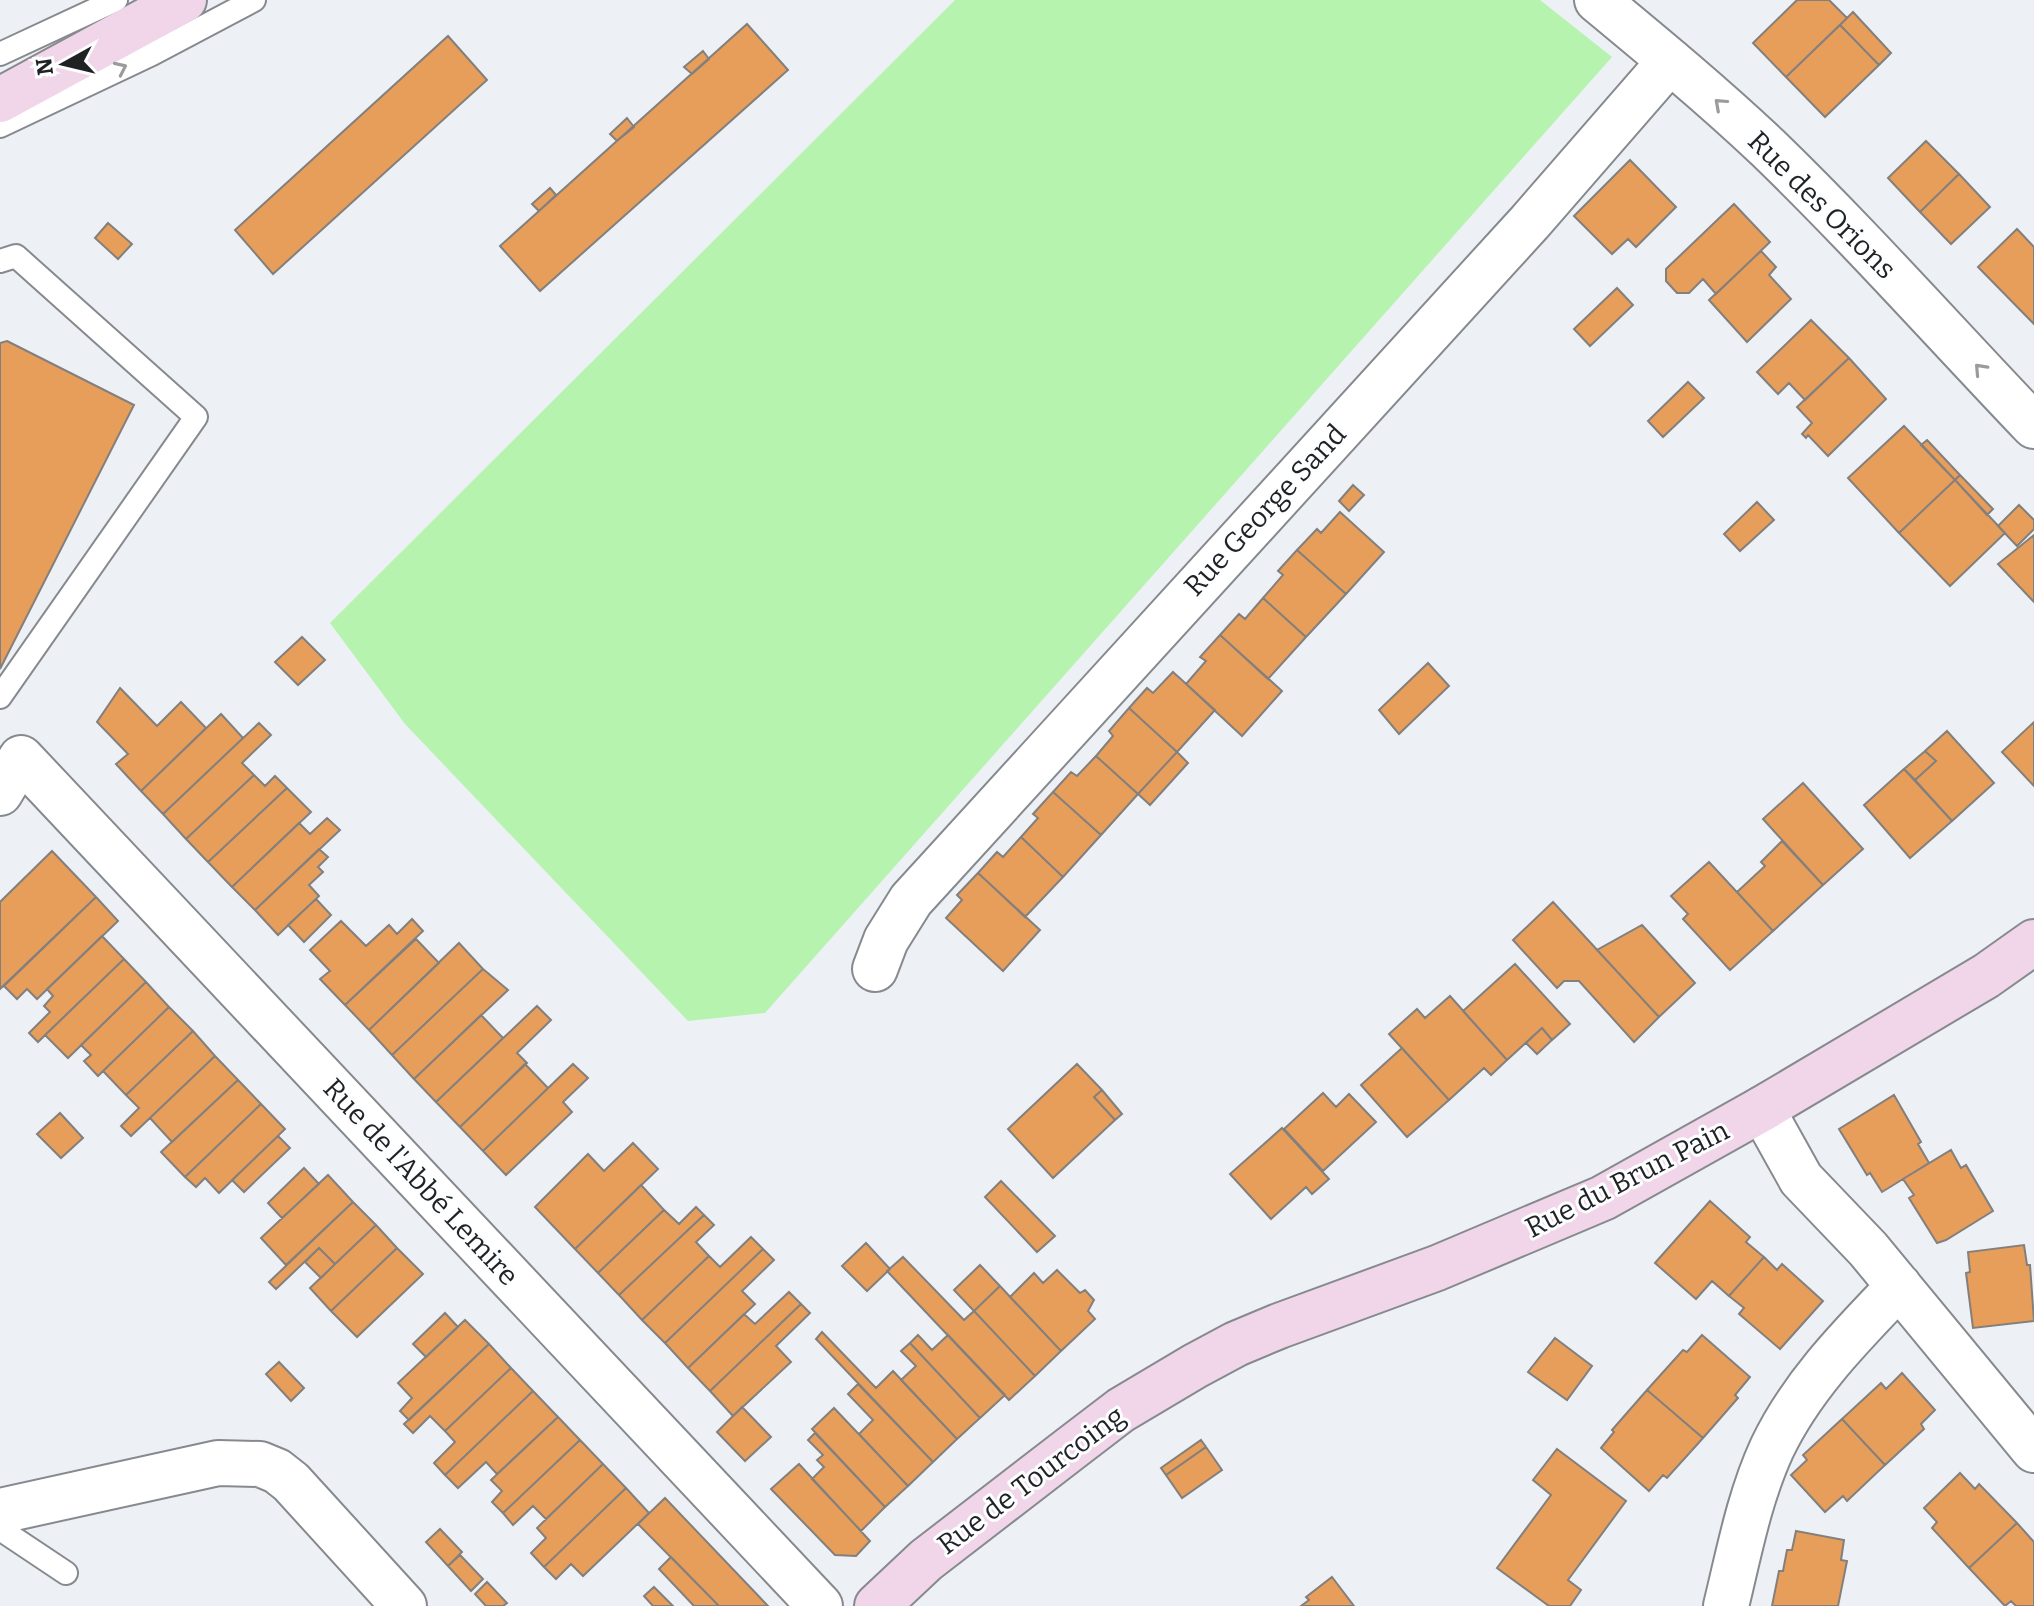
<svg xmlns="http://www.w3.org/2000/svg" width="2034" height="1606" font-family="Bitter,serif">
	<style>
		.green { fill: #b6f3af }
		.building { fill: #e79e5b; stroke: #837f7c; stroke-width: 2 }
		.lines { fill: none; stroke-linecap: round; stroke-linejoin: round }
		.service-casing { stroke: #868a8e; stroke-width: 26 }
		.minor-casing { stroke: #868a8e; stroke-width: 48 }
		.tertiary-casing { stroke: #868a8e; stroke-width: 48 }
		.secondary-casing { stroke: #868a8e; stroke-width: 48 }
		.service { stroke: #fff; stroke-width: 22 }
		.minor { stroke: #fff; stroke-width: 44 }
		.tertiary { stroke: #fff; stroke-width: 44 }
		.secondary { stroke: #f1d6ea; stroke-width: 44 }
		.oneway { stroke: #9a9b9c }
		.labels { text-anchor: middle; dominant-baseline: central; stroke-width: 6; stroke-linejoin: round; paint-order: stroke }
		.street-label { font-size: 28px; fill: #1f2122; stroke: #fdfeff }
	</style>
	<rect width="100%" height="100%" fill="#edf1f5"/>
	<path class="green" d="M955,0H1540L1612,57L765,1013L688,1021L405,724L330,623Z"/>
	<path class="building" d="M1797,0H1829L1847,18L1786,77L1753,43Z
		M1853,12L1891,53L1879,65L1840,25Z
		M747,24L788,70L540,291L500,246Z
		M1840,25L1879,65L1825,117L1786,77Z
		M448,36L487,80L273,274L235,230Z
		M703,51L709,59L692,74L684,67Z
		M627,118L634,127L617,141L610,134Z
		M1926,141L1959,174L1920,212L1888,178Z
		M1630,160L1676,207L1636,247L1628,239L1612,254L1574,216Z
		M1959,174L1990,207L1951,244L1920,212Z
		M550,188L556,195L539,211L532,204Z
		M1734,204L1770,242L1716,294L1703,279L1689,293H1677L1666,281V269Z
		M108,223L132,244L118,259L95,238Z
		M2017,229L2034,247V324L1978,267Z
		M1761,251L1776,267L1769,275L1791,299L1747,342L1709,300Z
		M1617,288L1633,305L1590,346L1574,329Z
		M1811,320L1849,358L1805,400L1789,383L1778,394L1757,372Z
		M7,341L134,405L0,669V343Z
		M1849,358L1886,399L1828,456L1808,435L1806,438L1802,434L1812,423L1797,407Z
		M1688,382L1704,398L1663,437L1648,421Z
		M1904,426L1955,480L1899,533L1848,478Z
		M1927,440L1960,475L1955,480L1921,445Z
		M1960,475L1993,509L1987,515L1955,480Z
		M1955,480L2005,533L1950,586L1899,533Z
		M1353,485L1364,495L1349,511L1339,501Z
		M1757,502L1774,520L1740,551L1724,534Z
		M2019,505L2034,520V529L2017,546L1998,526Z
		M1340,512L1384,552L1346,594L1297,550L1317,529L1321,533Z
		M2034,535V602L1998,564Z
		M1297,550L1346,594L1306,637L1263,598L1283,575L1278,571Z
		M1263,598L1306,637L1268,679L1220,635L1239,614L1245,619Z
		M1220,635L1282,691L1242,736L1186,684L1206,661L1200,657Z
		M302,637L325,660L298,685L275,662Z
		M1428,663L1449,686L1399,734L1379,710Z
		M1173,672L1215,710L1177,752L1129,708L1147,688L1153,693Z
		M120,688L157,726L181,702L206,728L141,791L116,764L128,754L97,722Z
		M1129,708L1177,752L1138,794L1096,756L1113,736L1109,731Z
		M221,714L243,738L163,814L141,791Z
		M2034,722V786L2002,752Z
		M259,723L271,735L242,763L254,775L186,839L163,814Z
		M1947,731L1994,783L1952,821L1915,780L1936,761L1925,751Z
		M1925,751L1936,761L1915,780L1904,769Z
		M1177,752L1188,763L1150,805L1138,794Z
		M1096,756L1138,794L1101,835L1053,792L1071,772L1077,776Z
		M1904,769L1952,821L1910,858L1864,805Z
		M254,775L265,786L275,776L287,788L208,862L186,839Z
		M1803,783L1863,849L1823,885L1763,819Z
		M287,788L311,812L232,887L208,862Z
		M1053,792L1101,835L1063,877L1021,837L1038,818L1033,814Z
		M327,818L340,830L255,910L232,887L299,823L310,834Z
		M1021,837L1063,877L1025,917L978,873L997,852L1003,857Z
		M1782,841L1823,885L1773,931L1737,892L1765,866L1761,862Z
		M319,849L328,857L318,867L323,872L309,885L319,896L278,935L255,910Z
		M52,851L96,897L0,989V902Z
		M1709,862L1773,931L1730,970L1683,919L1688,914L1671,896Z
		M978,873L1040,930L1003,971L946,918L962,900L957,895Z
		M96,897L118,921L37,999L27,989L17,999L4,986Z
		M316,899L331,915L304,942L288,925Z
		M1553,902L1659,1017L1634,1042L1579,981H1564L1557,988L1513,940Z
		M412,919L423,931L345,1005L320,979L330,971L310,950L341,921L366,946L389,925L397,934Z
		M1642,925L1695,983L1659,1017L1597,950Z
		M102,936L124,959L38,1042L29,1033L50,1012L44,1006L53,996L47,989Z
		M416,939L439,963L369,1030L345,1005Z
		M459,943L483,969L392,1055L369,1030Z
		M124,959L146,982L68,1058L45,1035Z
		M1515,964L1570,1024L1552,1040L1542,1028L1507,1060L1463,1011Z
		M483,969L508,990L414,1079L392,1055Z
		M146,982L169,1007L98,1076L84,1061L91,1055L81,1045Z
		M1450,996L1507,1060L1491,1075L1484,1068L1449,1100L1389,1034L1417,1009L1425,1018Z
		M537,1006L551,1020L517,1053L527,1063L460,1127L436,1102Z
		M169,1007L193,1031L126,1095L103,1071Z
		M481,1015L503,1038L436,1102L414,1079Z
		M1542,1028L1552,1040L1537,1054L1526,1043Z
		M193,1031L215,1056L131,1136L121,1126L139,1108L126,1095Z
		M1402,1048L1449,1100L1407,1137L1361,1085Z
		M215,1056L238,1080L172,1142L150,1118Z
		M525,1064L548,1088L483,1151L460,1127Z
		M573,1064L588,1078L563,1102L572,1112L506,1175L483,1151Z
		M1077,1064L1102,1090L1094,1097L1115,1120L1053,1178L1008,1129Z
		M238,1080L261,1104L185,1177L161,1152Z
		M1102,1090L1122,1114L1115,1120L1094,1097Z
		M1323,1093L1336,1107L1349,1094L1376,1122L1323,1171L1284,1129Z
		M1894,1095L1921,1142L1918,1144L1929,1163L1882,1192L1870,1173L1867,1175L1839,1129Z
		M261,1104L285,1129L219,1193L205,1178L196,1187L185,1177Z
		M60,1113L83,1138L61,1158L37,1134Z
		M1282,1128L1329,1179L1312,1194L1306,1187L1271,1219L1230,1174Z
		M278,1136L290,1148L244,1192L232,1180Z
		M633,1143L658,1169L575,1249L535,1207L588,1154L604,1171Z
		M1951,1150L1961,1168L1966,1165L1993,1211L1946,1240L1937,1243L1909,1198L1914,1195L1903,1179Z
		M304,1168L319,1184L282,1218L268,1203Z
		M328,1175L353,1202L286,1265L261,1238Z
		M1001,1181L1055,1236L1037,1252L985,1197Z
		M641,1185L664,1210L598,1273L575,1249Z
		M1710,1201L1750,1237L1746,1242L1764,1257L1729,1296L1712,1281L1696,1299L1655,1263Z
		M353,1202L376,1225L335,1264L319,1248L276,1289L269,1282Z
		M696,1207L704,1215L619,1295L598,1273L664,1210L679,1224Z
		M704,1215L714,1225L696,1242L709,1256L642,1320L619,1295Z
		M376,1225L397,1248L331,1311L310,1288Z
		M751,1237L763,1249L665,1343L642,1320L709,1256L720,1267Z
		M866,1243L890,1269L867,1291L842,1266Z
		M2024,1245L2027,1265H2030L2034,1321L1973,1328L1966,1273L1970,1272L1968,1252Z
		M319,1248L335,1264L321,1278L305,1262Z
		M397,1248L423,1274L357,1337L331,1311Z
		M763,1249L774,1260L742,1291L755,1304L688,1368L665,1343Z
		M903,1257L964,1320L974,1311L1035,1376L1009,1400L887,1271Z
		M1764,1257L1777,1270L1782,1264L1823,1301L1780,1349L1739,1314L1744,1308L1729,1296Z
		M980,1265L1000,1286L974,1311L954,1290Z
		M1057,1270L1080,1293L1085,1290L1094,1300L1088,1311L1095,1319L1061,1351L1010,1297L1034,1273L1043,1283Z
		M1000,1286L1061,1351L1035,1376L974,1311Z
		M789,1292L801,1304L710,1391L688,1368L744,1314L755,1324Z
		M801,1304L810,1313L776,1346L791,1362L733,1416L710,1391Z
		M445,1313L458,1327L426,1357L413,1344Z
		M465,1320L489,1344L409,1420L400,1411L412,1398L398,1383Z
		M822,1332L876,1388L893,1371L957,1439L933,1462L816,1339Z
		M918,1335L932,1350L948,1335L1005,1395L980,1418L910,1343Z
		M1702,1335L1750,1377L1735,1395L1738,1398L1703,1438L1647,1390L1683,1350L1687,1352Z
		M1555,1338L1592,1366L1567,1400L1528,1372Z
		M910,1343L980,1418L957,1439L901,1380L916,1366L901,1351Z
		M489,1344L511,1368L445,1431L430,1416L413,1433L404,1424Z
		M279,1362L304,1388L291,1401L266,1374Z
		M511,1368L533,1391L445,1475L434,1463L455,1442L445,1431Z
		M1902,1373L1935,1410L1921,1424L1924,1429L1885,1465L1842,1419L1881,1383L1886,1389Z
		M858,1384L933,1462L908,1486L859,1434L873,1420L848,1394Z
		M1647,1390L1703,1438L1667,1478L1663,1475L1649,1491L1601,1448L1614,1432L1612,1430Z
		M533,1391L558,1417L497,1474L486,1462L458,1488L445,1475Z
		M742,1407L771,1437L745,1461L717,1432Z
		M834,1408L908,1486L885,1507L812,1429Z
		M558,1417L580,1440L503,1513L492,1502L502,1491L491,1480Z
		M1842,1419L1885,1465L1847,1501L1843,1496L1825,1512L1791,1475L1807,1460L1803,1455Z
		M815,1433L885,1507L861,1531L812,1479L824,1467L817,1460L823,1455L808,1440Z
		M580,1440L603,1464L546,1519L533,1506L513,1525L503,1513Z
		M1201,1440L1206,1447L1166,1475L1161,1468Z
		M1206,1447L1222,1470L1182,1498L1166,1475Z
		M1557,1449L1626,1501L1568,1580L1581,1590L1570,1606H1549L1497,1568L1551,1495L1533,1480Z
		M603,1464L626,1488L544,1567L531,1553L546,1538L537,1528Z
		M799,1464L870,1541L856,1556L835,1555L771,1489Z
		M1960,1473L1975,1489L1979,1484L2017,1523L1969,1568L1932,1528L1937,1522L1924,1508Z
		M626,1488L649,1513L583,1576L571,1564L556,1579L544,1567Z
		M665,1498L768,1606H719L638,1524Z
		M2017,1523L2034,1542V1606H2016L2011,1601L2005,1606L1969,1568Z
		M440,1529L462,1552L448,1566L426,1542Z
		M1796,1531L1844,1540L1841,1560L1847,1561L1838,1606H1772L1779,1571H1783L1787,1550H1792Z
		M460,1555L483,1579L471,1591L448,1566Z
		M671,1557L719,1606H694L659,1569Z
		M1332,1577L1354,1606H1301L1309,1600L1306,1597Z
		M487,1582L507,1603L503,1606H486L475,1594Z
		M654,1587L673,1606H653L644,1596Z"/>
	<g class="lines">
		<defs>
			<path id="service" d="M0,54L116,0
				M0,126L152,54L254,0
				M0,261L16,256L196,417L0,697
				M0,1529L66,1573"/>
			<path id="minor" d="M0,793L21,758L820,1606
				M875,969L886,940L911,900L1530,222L1670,61
				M1762,1109L1801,1179L1868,1249L2034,1450
				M0,1511L218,1463L260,1464L277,1471L291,1482L404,1606
				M1726,1606C1739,1553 1749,1498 1772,1448C1802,1385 1852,1335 1899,1286"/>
			<path id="tertiary" d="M1597,0C1655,48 1713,96 1768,148C1860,237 1945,333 2034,426"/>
			<path id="secondary" d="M0,100L184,0
				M877,1606L926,1560L1070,1449L1121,1410L1195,1366L1236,1344L1279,1326L1437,1268L1603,1198L1762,1109L1986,976L2034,942"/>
		</defs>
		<use href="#service" class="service-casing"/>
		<use href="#minor" class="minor-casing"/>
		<use href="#tertiary" class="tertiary-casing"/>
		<use href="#secondary" class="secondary-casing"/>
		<use href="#service" class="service"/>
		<use href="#minor" class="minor"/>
		<use href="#tertiary" class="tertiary"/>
		<use href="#secondary" class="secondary"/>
	</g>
	<defs><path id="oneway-chevron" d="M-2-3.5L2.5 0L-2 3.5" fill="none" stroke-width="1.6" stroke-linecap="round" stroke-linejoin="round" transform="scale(2)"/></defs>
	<g class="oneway">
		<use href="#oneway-chevron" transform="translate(121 68) rotate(-25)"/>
		<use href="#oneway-chevron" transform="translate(1720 104) rotate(-138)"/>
		<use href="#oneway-chevron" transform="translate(1980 369) rotate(-133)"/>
	</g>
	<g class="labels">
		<g class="street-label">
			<text transform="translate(1822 205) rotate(45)">Rue des Orions</text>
			<text transform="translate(1265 510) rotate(-47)">Rue George Sand</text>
			<text transform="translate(1627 1179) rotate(-27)">Rue du Brun Pain</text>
			<text transform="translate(421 1182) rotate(47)">Rue de l'Abbé Lemire</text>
			<text transform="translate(1031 1480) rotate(-37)">Rue de Tourcoing</text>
		</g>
	</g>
	<g transform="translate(64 64) rotate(262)" stroke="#fdfeff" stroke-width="6" paint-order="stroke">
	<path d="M0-6L14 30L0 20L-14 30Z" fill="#1f2122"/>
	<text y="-12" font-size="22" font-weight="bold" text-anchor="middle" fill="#1f2122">N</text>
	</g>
</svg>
